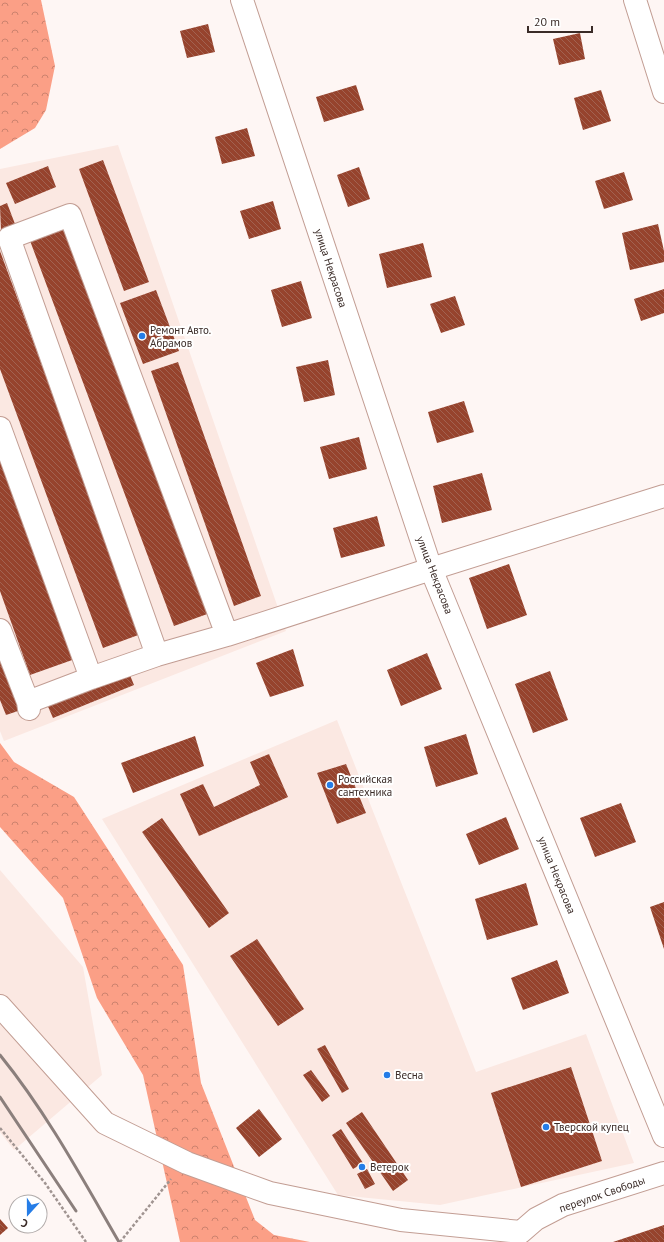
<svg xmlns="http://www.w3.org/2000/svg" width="664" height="1242" font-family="'PT Sans',sans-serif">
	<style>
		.built { fill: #fbe8e2 }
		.forest { fill: url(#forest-crowns) }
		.building { fill: url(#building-back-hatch) }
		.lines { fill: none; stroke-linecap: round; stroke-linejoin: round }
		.minor-casing { stroke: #c29d93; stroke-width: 24 }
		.path { stroke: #a09491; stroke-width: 2.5; stroke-dasharray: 3 2; stroke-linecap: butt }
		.minor { stroke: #fff; stroke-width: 22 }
		.rail { stroke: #8b7f7c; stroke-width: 3 }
		.poi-dot { fill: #257de7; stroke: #fff; stroke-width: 1.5 }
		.labels { text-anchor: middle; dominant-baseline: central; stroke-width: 4; stroke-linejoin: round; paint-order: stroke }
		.street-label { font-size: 11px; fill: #3a2b27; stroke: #fff }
		.poi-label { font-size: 11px; fill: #3a2b27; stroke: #fff; text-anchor: start }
	</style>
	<defs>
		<pattern id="forest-crowns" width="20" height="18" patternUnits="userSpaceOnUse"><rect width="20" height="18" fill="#fb9f86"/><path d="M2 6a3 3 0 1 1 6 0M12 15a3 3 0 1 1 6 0" fill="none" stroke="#cc826e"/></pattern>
		<pattern id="building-back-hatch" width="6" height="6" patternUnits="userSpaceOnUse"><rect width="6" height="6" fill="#96432d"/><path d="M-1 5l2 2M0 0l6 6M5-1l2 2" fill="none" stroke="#a26251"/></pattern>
	</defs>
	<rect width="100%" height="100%" fill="#fef6f4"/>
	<path class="built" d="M118,145L286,631L4,741L0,731V169Z
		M337,720L476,1072L586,1034L634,1163L440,1205L338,1195L102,819Z
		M0,870L83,967L102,1075L14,1150L0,1132Z"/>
	<path class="forest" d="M0,0H41L55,66L46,110L35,128L0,149Z
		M0,743L14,762L74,797L183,965L201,1083L255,1220L274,1235L310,1242H180L143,1075L97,998L63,898L0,827Z"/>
	<path class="building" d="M208,24L215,52L187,58L180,31Z
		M580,33L585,59L559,65L553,39Z
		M356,85L364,110L324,122L316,97Z
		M601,90L611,121L583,130L574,98Z
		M247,128L255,156L222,164L215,137Z
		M103,160L149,282L124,291L79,169Z
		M48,166L56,187L15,204L6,183Z
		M359,167L370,199L348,207L337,175Z
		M624,172L633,200L604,209L595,181Z
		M273,201L281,229L249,239L240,211Z
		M7,203L15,224L1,231L0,206Z
		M658,224L664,251V262L630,270L622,233Z
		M65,225L210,613L174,626L29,238Z
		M423,243L432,277L387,288L379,254Z
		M0,251L141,634L103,648L0,369Z
		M301,281L312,318L282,327L271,290Z
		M664,289V313L641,321L634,299Z
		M156,290L179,351L143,364L120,303Z
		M455,296L465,325L441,333L430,304Z
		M328,360L335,395L304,402L296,367Z
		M178,362L261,596L234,606L151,371Z
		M464,401L474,432L437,443L428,412Z
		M359,437L367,469L329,479L320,447Z
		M0,453L75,659L30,675L0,591Z
		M482,473L492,510L442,523L433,486Z
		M377,516L385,546L341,558L333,528Z
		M509,564L527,615L487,629L469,578Z
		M293,649L304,686L270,697L256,663Z
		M427,653L442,689L401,706L387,670Z
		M0,656L21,710L6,715L0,700Z
		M127,668L134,685L53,718L46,702Z
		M550,671L568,720L533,733L515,684Z
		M466,734L478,774L436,787L424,747Z
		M195,736L204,766L133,793L121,763Z
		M269,754L288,797L199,836L180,794L203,784L214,807L260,785L250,762Z
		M346,764L366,813L337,824L317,773Z
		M621,803L636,842L595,857L580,818Z
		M506,817L519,849L479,865L466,834Z
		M162,818L229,913L209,928L142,832Z
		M526,883L538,925L487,940L475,899Z
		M664,902V949L650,907Z
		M257,939L304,1009L278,1026L230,956Z
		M557,960L569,993L523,1010L511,978Z
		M325,1045L349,1089L342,1093L317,1049Z
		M571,1067L602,1161L521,1187L491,1093Z
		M311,1070L330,1096L322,1102L303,1075Z
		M259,1109L282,1139L259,1157L236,1128Z
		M362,1112L408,1180L393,1191L346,1123Z
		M341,1129L363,1163L353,1169L332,1135Z
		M367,1169L375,1184L365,1189L357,1174Z
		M0,1219L8,1228L0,1235Z
		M664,1225V1242H613Z"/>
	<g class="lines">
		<defs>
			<path id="minor" d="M242,0L431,569L664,1136
				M635,0L664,92
				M0,428L91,678
				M0,630L28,702
				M157,655L9,238L70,215L227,635
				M29,709L28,702L91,678L157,655L227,635L431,569L664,496
				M0,1006L105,1123L187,1163L270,1193L401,1220L521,1232
				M521,1232L536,1219L563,1205L664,1173"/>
		</defs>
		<use href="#minor" class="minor-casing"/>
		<path class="path" d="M0,1128L45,1183L86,1242
			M120,1242L171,1179"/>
		<use href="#minor" class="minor"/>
		<path class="rail" d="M0,1055C47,1113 82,1178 119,1242
			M0,1097L76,1211"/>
	</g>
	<g class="poi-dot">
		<circle cx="142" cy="336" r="4"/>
		<circle cx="330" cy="785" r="4"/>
		<circle cx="387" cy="1075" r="4"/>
		<circle cx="546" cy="1127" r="4"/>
		<circle cx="362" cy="1167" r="4"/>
	</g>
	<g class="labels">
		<g class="street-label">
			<text transform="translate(331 268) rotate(72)">улица Некрасова</text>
			<text transform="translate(435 575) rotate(69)">улица Некрасова</text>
			<text transform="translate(557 875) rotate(68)">улица Некрасова</text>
			<text transform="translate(602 1194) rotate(-19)">переулок Свободы</text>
		</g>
		<g class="poi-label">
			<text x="150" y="330">Ремонт Авто.<tspan x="150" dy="13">Абрамов</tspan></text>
			<text x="338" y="779">Российская<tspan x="338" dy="13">сантехника</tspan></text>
			<text x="395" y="1075">Весна</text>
			<text x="554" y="1127">Тверской купец</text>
			<text x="370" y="1167">Ветерок</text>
		</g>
	</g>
	<g transform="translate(28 1214) rotate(201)"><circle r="19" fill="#ffffff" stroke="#b0aaa9"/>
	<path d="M0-3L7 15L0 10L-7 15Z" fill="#257de7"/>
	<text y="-6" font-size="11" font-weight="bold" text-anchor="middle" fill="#3a2b27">С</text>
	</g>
	<path d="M528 26v6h64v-6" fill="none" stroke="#3a2b27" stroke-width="2"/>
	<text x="534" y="26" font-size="12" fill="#3a2b27" stroke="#ffffff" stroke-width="3" paint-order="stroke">20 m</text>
</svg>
